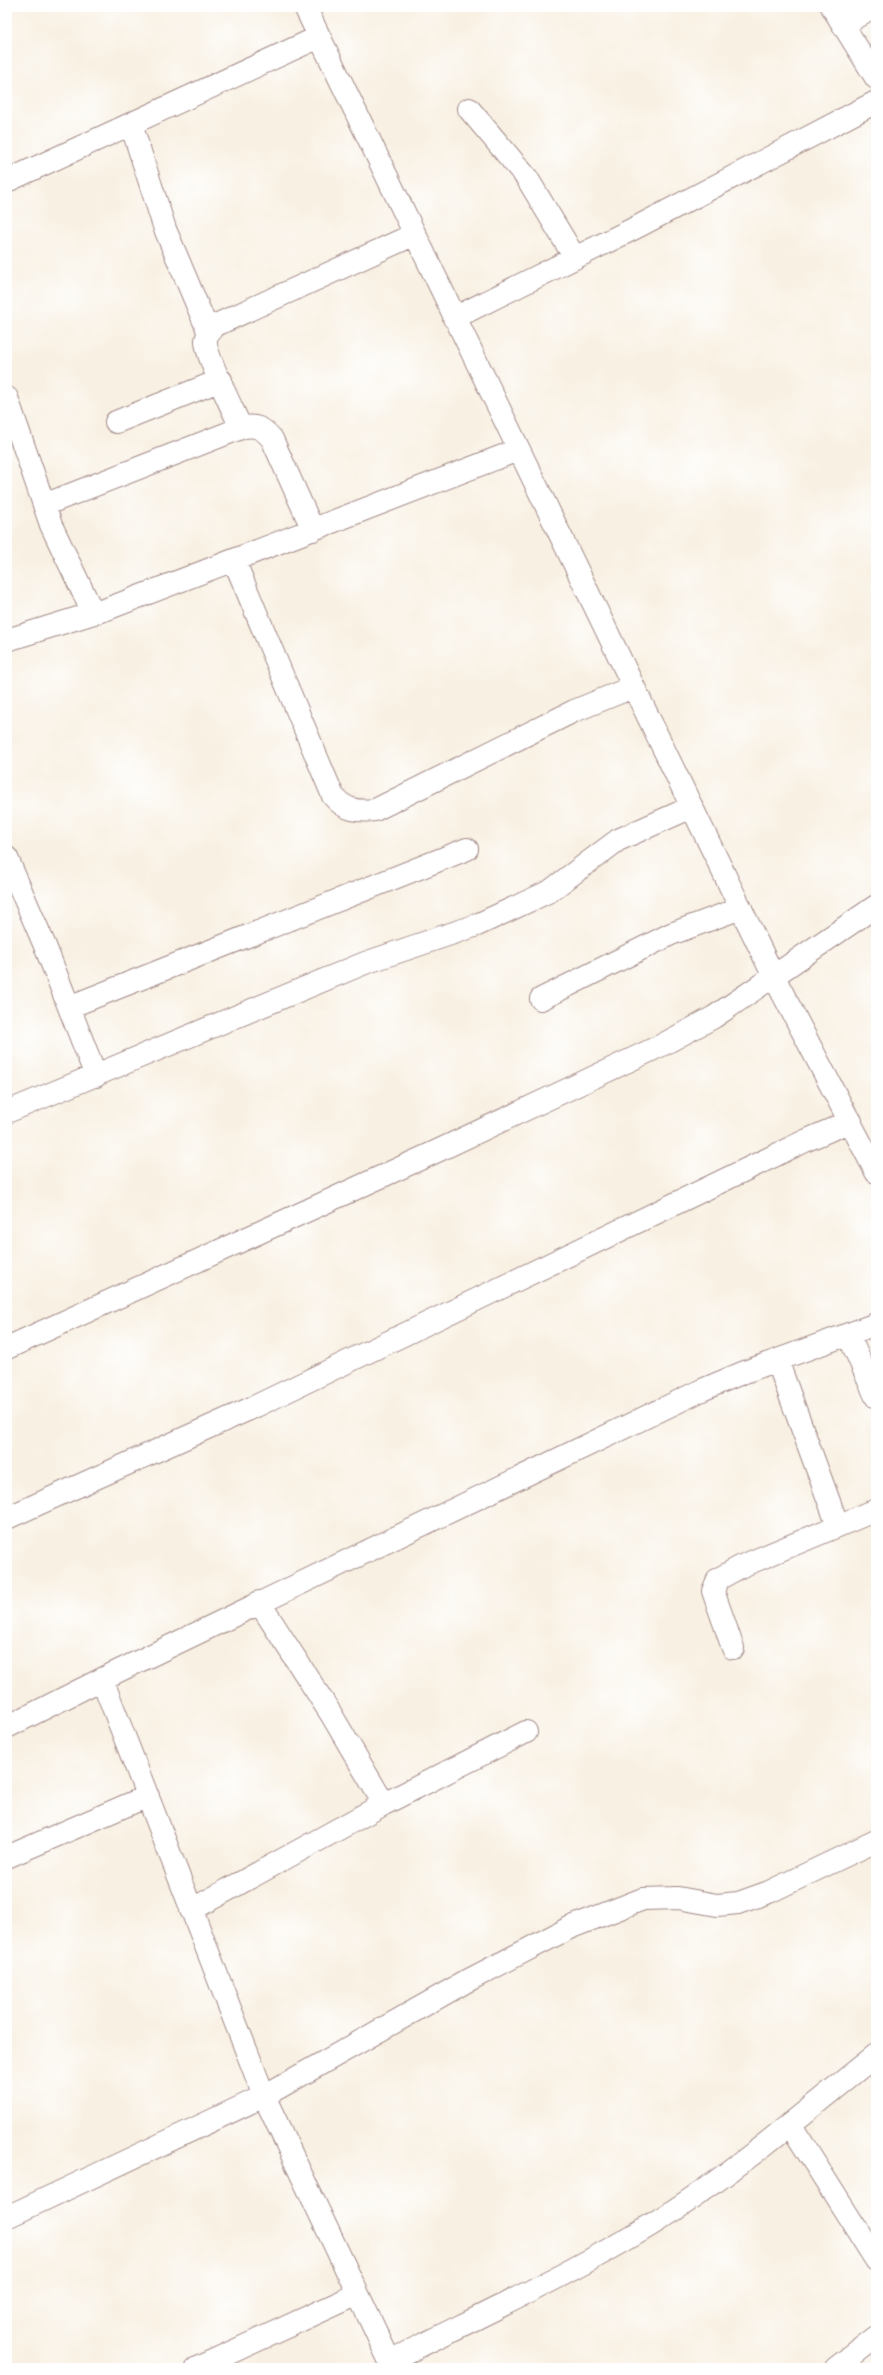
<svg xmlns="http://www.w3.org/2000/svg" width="883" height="2375" font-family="'Balsamiq Sans',sans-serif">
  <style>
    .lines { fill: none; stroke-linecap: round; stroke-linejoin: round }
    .minor-casing { stroke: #a18886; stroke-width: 24 }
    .minor { stroke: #fff; stroke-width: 22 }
  </style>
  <rect width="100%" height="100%" fill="#fff"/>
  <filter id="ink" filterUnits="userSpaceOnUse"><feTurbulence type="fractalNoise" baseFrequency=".025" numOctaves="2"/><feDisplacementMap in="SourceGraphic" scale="8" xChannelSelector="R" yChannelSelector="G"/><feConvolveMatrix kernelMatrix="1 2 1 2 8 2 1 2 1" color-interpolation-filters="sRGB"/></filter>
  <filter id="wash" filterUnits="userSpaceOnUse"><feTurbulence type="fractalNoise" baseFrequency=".012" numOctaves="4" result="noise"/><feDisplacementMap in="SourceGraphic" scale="16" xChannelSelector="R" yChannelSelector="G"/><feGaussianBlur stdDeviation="0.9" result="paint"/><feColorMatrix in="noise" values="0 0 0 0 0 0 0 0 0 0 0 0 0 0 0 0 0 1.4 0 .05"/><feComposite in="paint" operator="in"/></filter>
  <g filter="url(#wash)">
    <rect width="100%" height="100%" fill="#f8f0e2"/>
  </g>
  <g filter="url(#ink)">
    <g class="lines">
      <defs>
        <path id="minor" d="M305,7L773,975L876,1172
          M832,7L876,78
          M844,25L872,7
          M469,109L527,178L575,258
          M131,124L165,229L209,333
          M7,181L319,37
          M454,318L637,227L876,102
          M7,398L51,525L93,613
          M116,422L221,380
          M241,428C235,414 204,352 206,340C207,334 212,330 216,325L413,235
          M44,505L241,428C255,424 263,428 272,439L313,530
          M234,560L333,796C345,810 357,812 375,810L574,711L633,687
          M7,640L107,609L518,450
          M7,858L45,946L96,1076
          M541,999L671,934L741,908
          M69,1007L467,849
          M7,1112L365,963L477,925L505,912L550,891L618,840L692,807
          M848,1334L876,1397
          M7,1348L433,1153L662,1045L714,1017L876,906
          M777,1360L838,1526
          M7,1518L256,1406L807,1140L851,1121
          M259,1602L331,1714L384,1804
          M733,1648L713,1591L718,1579L742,1566L876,1510
          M102,1679L264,2096L393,2368
          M7,1727L102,1679L702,1390L742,1373L876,1324
          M7,1857L148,1796
          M191,1910L384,1804L526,1732
          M790,2124L876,2260
          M7,2217L264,2096L467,1981L569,1928L643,1899L678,1898L717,1905L738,1903L769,1892L876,1841
          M390,2361C485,2313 583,2269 673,2211C744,2165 809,2108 876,2055
          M197,2368L358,2294
          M836,2368L876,2337"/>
      </defs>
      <use href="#minor" class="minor-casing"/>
      <use href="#minor" class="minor"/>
    </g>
  </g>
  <rect width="883" height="2375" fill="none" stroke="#fff" stroke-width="24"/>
</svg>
